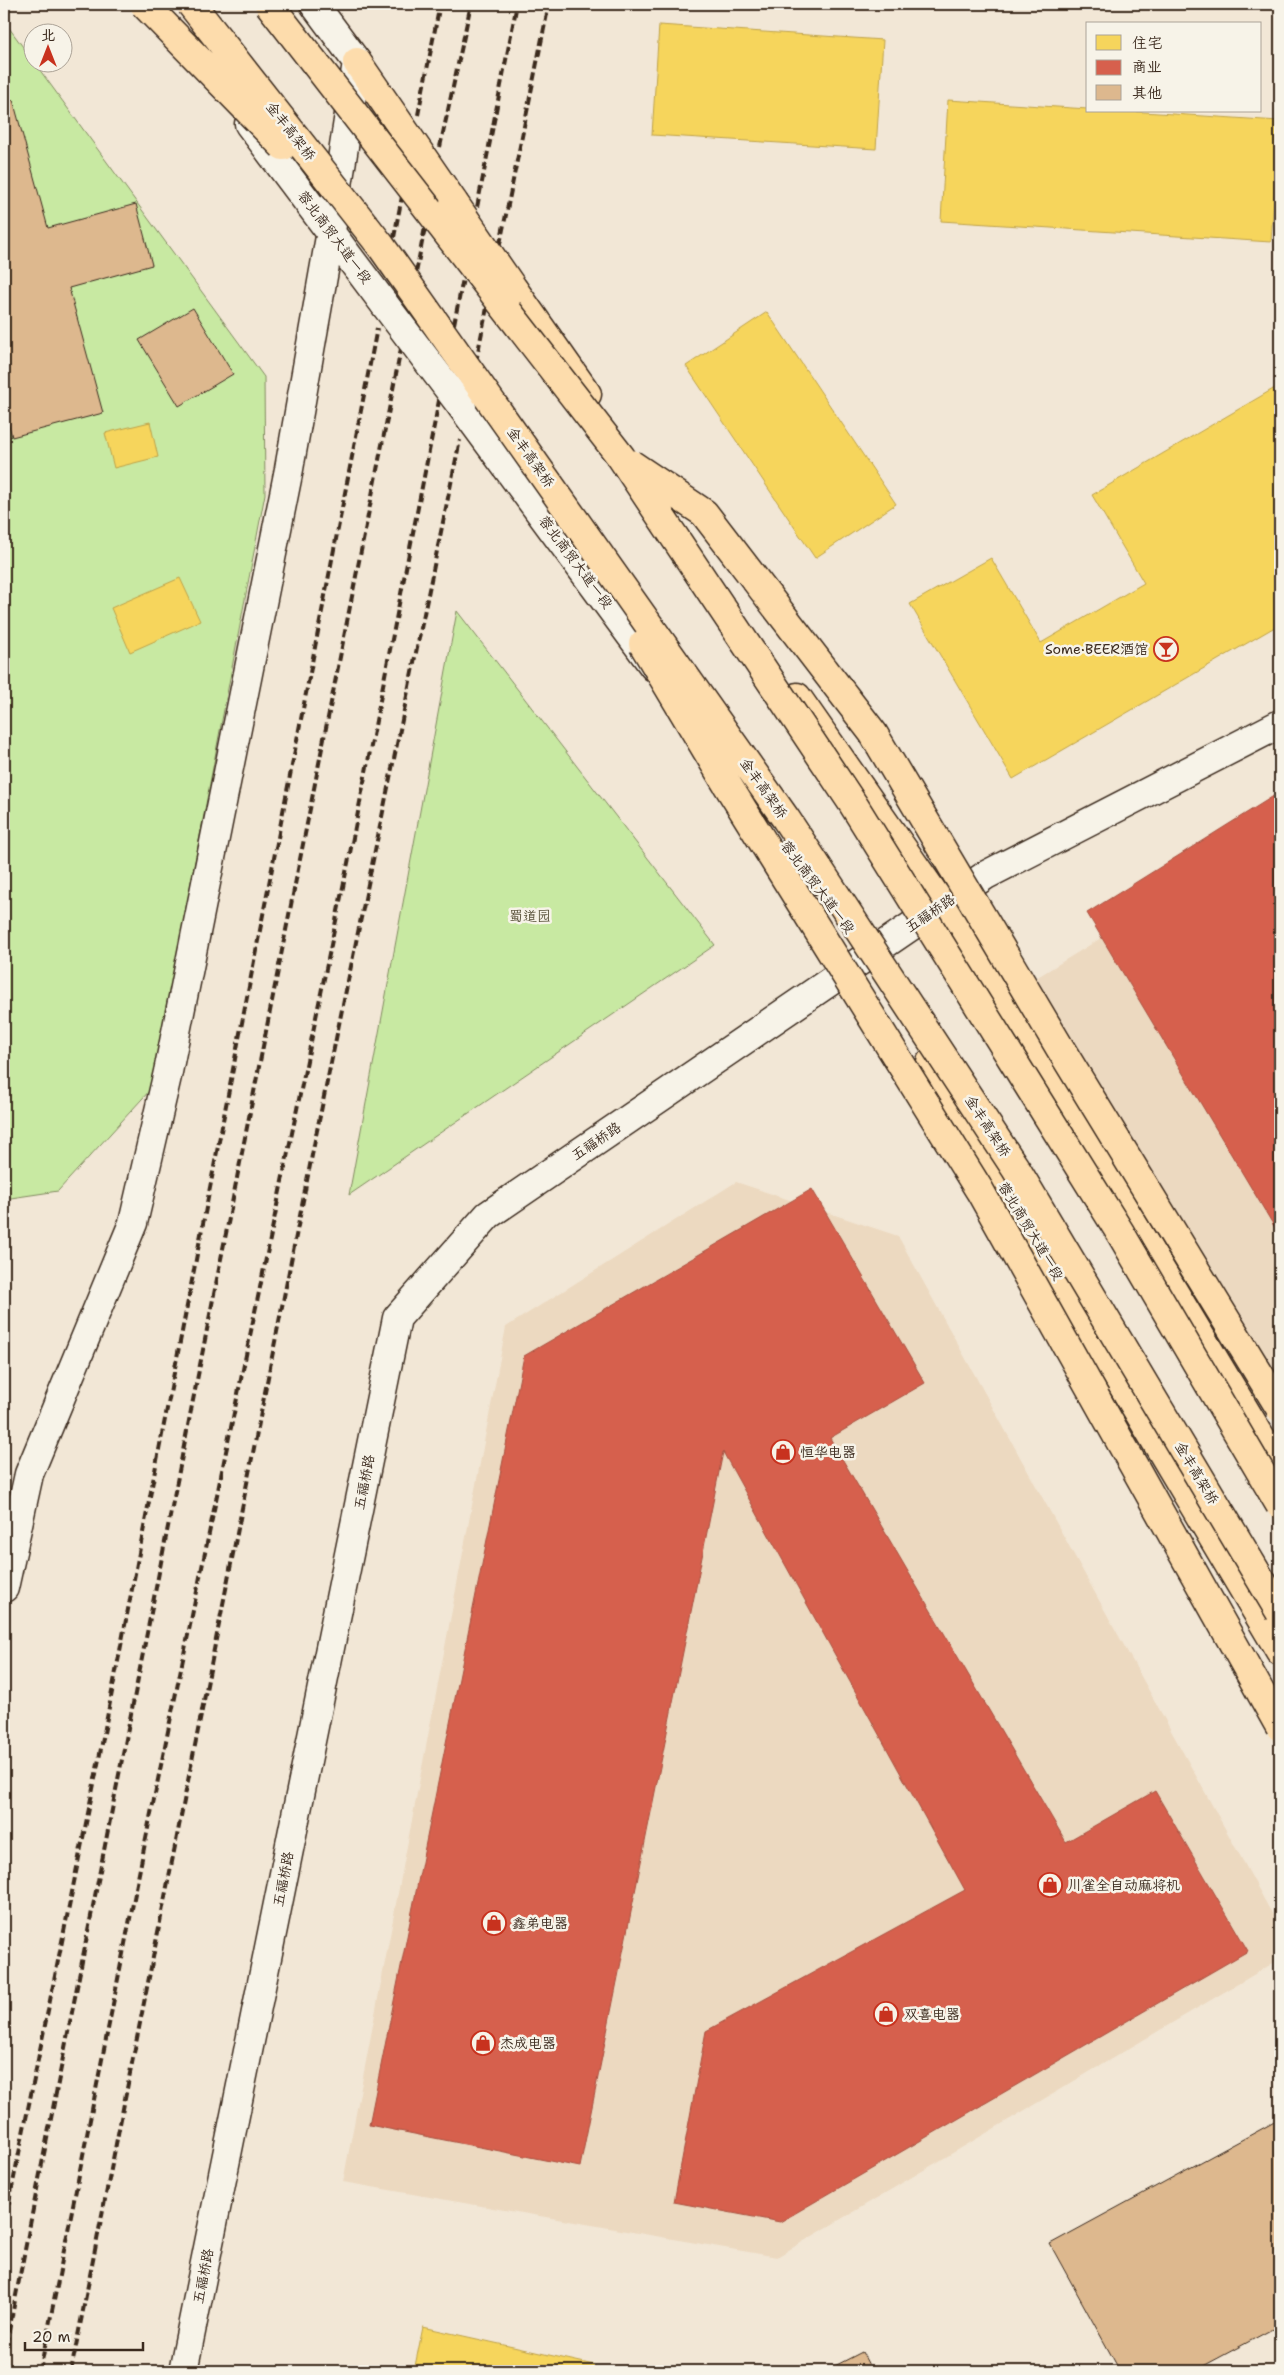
<svg xmlns="http://www.w3.org/2000/svg" width="1284" height="2375" font-family="'Shantell Sans','LXGW WenKai TC',sans-serif">
  <style>
    .built { fill: #ecd9c0 }
    .green { fill: #c8e9a2; stroke: #828a60 }
    .homes { fill: #f6d55c; stroke: #bea249 }
    .shops { fill: #d6604d; stroke: #a8503f }
    .building { fill: #ddb88e; stroke: #3b2a1e }
    .lines { fill: none; stroke-linecap: round; stroke-linejoin: round }
    .minor-casing { stroke: #3b2a1e; stroke-width: 31 }
    .major-casing { stroke: #3b2a1e; stroke-width: 31 }
    .minor { stroke: #f7f3e8; stroke-width: 28 }
    .major { stroke: #fddcac; stroke-width: 28 }
    .rail { stroke: #3b2a1e; stroke-width: 4; stroke-dasharray: 8 4; stroke-linecap: butt }
    .minor-bridge-casing { stroke: #3b2a1e; stroke-width: 31; stroke-linecap: butt }
    .major-bridge-casing { stroke: #3b2a1e; stroke-width: 31; stroke-linecap: butt }
    .highway-bridge-casing { stroke: #3b2a1e; stroke-width: 31; stroke-linecap: butt }
    .minor-bridge { stroke: #f7f3e8; stroke-width: 28 }
    .major-bridge { stroke: #fddcac; stroke-width: 28 }
    .highway-bridge { stroke: #fddcac; stroke-width: 28 }
    .labels { text-anchor: middle; dominant-baseline: central; stroke-width: 5; stroke-linejoin: round; paint-order: stroke }
    .street-label { font-size: 14px; fill: #3b2a1e; stroke: #f7f3e8 }
    .poi-label { font-size: 14px; fill: #3b2a1e; stroke: #f7f3e8; text-anchor: start }
    .park-label { font-size: 14px; fill: #575038; stroke: #f7f3e8 }
  </style>
  <rect width="100%" height="100%" fill="#f2e7d6"/>
  <filter id="ink" filterUnits="userSpaceOnUse"><feTurbulence type="fractalNoise" baseFrequency=".02" numOctaves="2"/><feDisplacementMap in="SourceGraphic" scale="10" xChannelSelector="R" yChannelSelector="G"/><feConvolveMatrix kernelMatrix="1 2 1 2 8 2 1 2 1" color-interpolation-filters="sRGB"/></filter>
  <g filter="url(#ink)">
    <path class="built" d="M1280,828V1412L1036,978Z
      M736,1182L898,1236L1280,1928V1959L777,2257L343,2182L506,1327Z"/>
    <path class="green" d="M4,21L264,377L265,494L152,1088L58,1191L4,1199Z
      M457,611L715,945L349,1195Z"/>
    <path class="homes" d="M659,25L883,40L876,149L652,135Z
      M948,100L1088,109V111H1128L1279,121L1271,242L941,221Z
      M767,312L896,504L815,558L686,366Z
      M1280,385V624L1013,779L910,604L991,558L1041,643L1144,583L1092,495Z
      M150,422L158,457L114,468L105,433Z
      M180,578L200,621L130,652L111,608Z
      M423,2327L594,2365L593,2371H414Z"/>
    <path class="shops" d="M1280,792V1236L1087,913Z
      M812,1189L925,1383L830,1438L1066,1842L1155,1791L1248,1951L780,2222L674,2202L706,2031L965,1890L723,1452L580,2167L369,2125L524,1356Z"/>
    <path class="building" d="M13,100L48,228L136,204L152,265L69,288L103,413L12,437L4,406V102Z
      M193,308L233,374L179,406L139,340Z
      M1280,2119V2325L1194,2371H1120L1050,2244Z
      M862,2352L872,2371H825Z"/>
    <g class="lines">
      <defs>
        <path id="minor" d="M249,124L385,305
          M462,407L654,667
          M732,772L812,880
          M4,1588L29,1474L133,1223L168,1072L289,469L331,231L357,62L314,4
          M183,2371L397,1318L488,1215L986,875L1280,724"/>
        <path id="major" d="M357,62L454,203
          M514,290L587,394
          M797,697L942,905L1280,1469
          M931,1062L1280,1651"/>
      </defs>
      <use href="#minor" class="minor-casing"/>
      <use href="#major" class="major-casing"/>
      <use href="#minor" class="minor"/>
      <use href="#major" class="major"/>
      <path class="rail" d="M418,115L440,4
        M440,147L471,4
        M387,273L407,171
        M471,386L549,4
        M4,2227L98,1764L377,328
        M4,2356L430,202
        M40,2371L149,1823L349,858L517,4
        M71,2371L315,1140L460,440"/>
      <defs>
        <path id="minor-bridge" d="M385,305L462,407"/>
        <path id="major-bridge" d="M454,203L514,290"/>
        <path id="highway-bridge" d="M144,4L283,146
          M191,4L381,246L786,819L1016,1169L1280,1612
          M269,4L621,457L853,804L1121,1234L1280,1505
          M631,464L704,513L873,733L1060,1048L1280,1408
          M643,644L725,781L980,1191L1280,1727"/>
      </defs>
      <use href="#minor-bridge" class="minor-bridge-casing"/>
      <use href="#major-bridge" class="major-bridge-casing"/>
      <use href="#highway-bridge" class="highway-bridge-casing"/>
      <use href="#minor-bridge" class="minor-bridge"/>
      <use href="#major-bridge" class="major-bridge"/>
      <use href="#highway-bridge" class="highway-bridge"/>
    </g>
  </g>
  <defs>
    <symbol id="bar-ring" viewBox="-11 -11 22 22"><circle r="9.5" fill="#f7f3e8" stroke="#c8321e" stroke-width="1.5"/><path d="M-6-5H6L.8 .8V4.5H3.5V6h-7V4.5H-.8V.8Z" fill="#c8321e"/></symbol>
    <symbol id="shop-ring" viewBox="-11 -11 22 22"><circle r="9.5" fill="#f7f3e8" stroke="#c8321e" stroke-width="1.5"/><path d="M-5-2.5h2.3a2.7 3.5 0 0 1 5.4 0H5L5.5 6h-11ZM-1.5-2.5h3a1.5 2.3 0 0 0-3 0Z" fill="#c8321e"/></symbol>
  </defs>
  <g fill-rule="evenodd">
    <use href="#bar-ring" x="1152" y="635" width="28" height="28"/>
    <use href="#shop-ring" x="769" y="1438" width="28" height="28"/>
    <use href="#shop-ring" x="1036" y="1871" width="28" height="28"/>
    <use href="#shop-ring" x="480" y="1909" width="28" height="28"/>
    <use href="#shop-ring" x="872" y="2000" width="28" height="28"/>
    <use href="#shop-ring" x="469" y="2029" width="28" height="28"/>
  </g>
  <g class="labels">
    <g class="street-label">
      <text transform="translate(291 131) rotate(52)">金丰高架桥</text>
      <text transform="translate(335 237) rotate(53)">蓉北商贸大道一段</text>
      <text transform="translate(531 457) rotate(55)">金丰高架桥</text>
      <text transform="translate(576 562) rotate(53)">蓉北商贸大道一段</text>
      <text transform="translate(764 788) rotate(55)">金丰高架桥</text>
      <text transform="translate(818 887) rotate(53)">蓉北商贸大道一段</text>
      <text transform="translate(930 913) rotate(-34)">五福桥路</text>
      <text transform="translate(988 1126) rotate(57)">金丰高架桥</text>
      <text transform="translate(596 1141) rotate(-34)">五福桥路</text>
      <text transform="translate(1031 1231) rotate(59)">蓉北商贸大道一段</text>
      <text transform="translate(1197 1473) rotate(59)">金丰高架桥</text>
      <text transform="translate(364 1482) rotate(-79)">五福桥路</text>
      <text transform="translate(283 1879) rotate(-79)">五福桥路</text>
      <text transform="translate(203 2276) rotate(-79)">五福桥路</text>
    </g>
    <g class="poi-label">
      <text x="1148" y="649" text-anchor="end">Some·BEER酒馆</text>
      <text x="800" y="1452">恒华电器</text>
      <text x="1068" y="1885">川雀全自动麻将机</text>
      <text x="512" y="1923">鑫弟电器</text>
      <text x="904" y="2014">双喜电器</text>
      <text x="500" y="2043">杰成电器</text>
    </g>
    <g class="park-label">
      <text x="530" y="916">蜀道园</text>
    </g>
  </g>
  <rect width="1284" height="2375" fill="none" stroke="#f7f3e8" stroke-width="20"/>
  <rect x="10" y="10" width="1264" height="2355" fill="none" stroke="#3b2a1e" stroke-width="2" filter="url(#ink)"/>
  <rect x="1086" y="22" width="175" height="90" fill="#f7f3e8" stroke="#aca397"/>
  <rect x="1096" y="35" width="25" height="15" fill="#f6d55c" stroke="#aca397"/>
  <text x="1132" y="48" font-size="15" fill="#3b2a1e">住宅</text>
  <rect x="1096" y="60" width="25" height="15" fill="#d6604d" stroke="#aca397"/>
  <text x="1132" y="72" font-size="15" fill="#3b2a1e">商业</text>
  <rect x="1096" y="85" width="25" height="15" fill="#ddb88e" stroke="#aca397"/>
  <text x="1132" y="98" font-size="15" fill="#3b2a1e">其他</text>
  <g transform="translate(48 48)"><circle r="24" fill="#f7f3e8" stroke="#aca397"/>
  <path d="M0-4L9 19L0 12L-9 19Z" fill="#c8321e"/>
  <text y="-8" font-size="14" font-weight="bold" text-anchor="middle" fill="#3b2a1e">北</text>
  </g>
  <path d="M25 2342v8h118v-8" fill="none" stroke="#3b2a1e" stroke-width="2.5"/>
  <text x="32" y="2342" font-size="15" fill="#3b2a1e" stroke="#f7f3e8" stroke-width="4" paint-order="stroke">20 m</text>
</svg>
